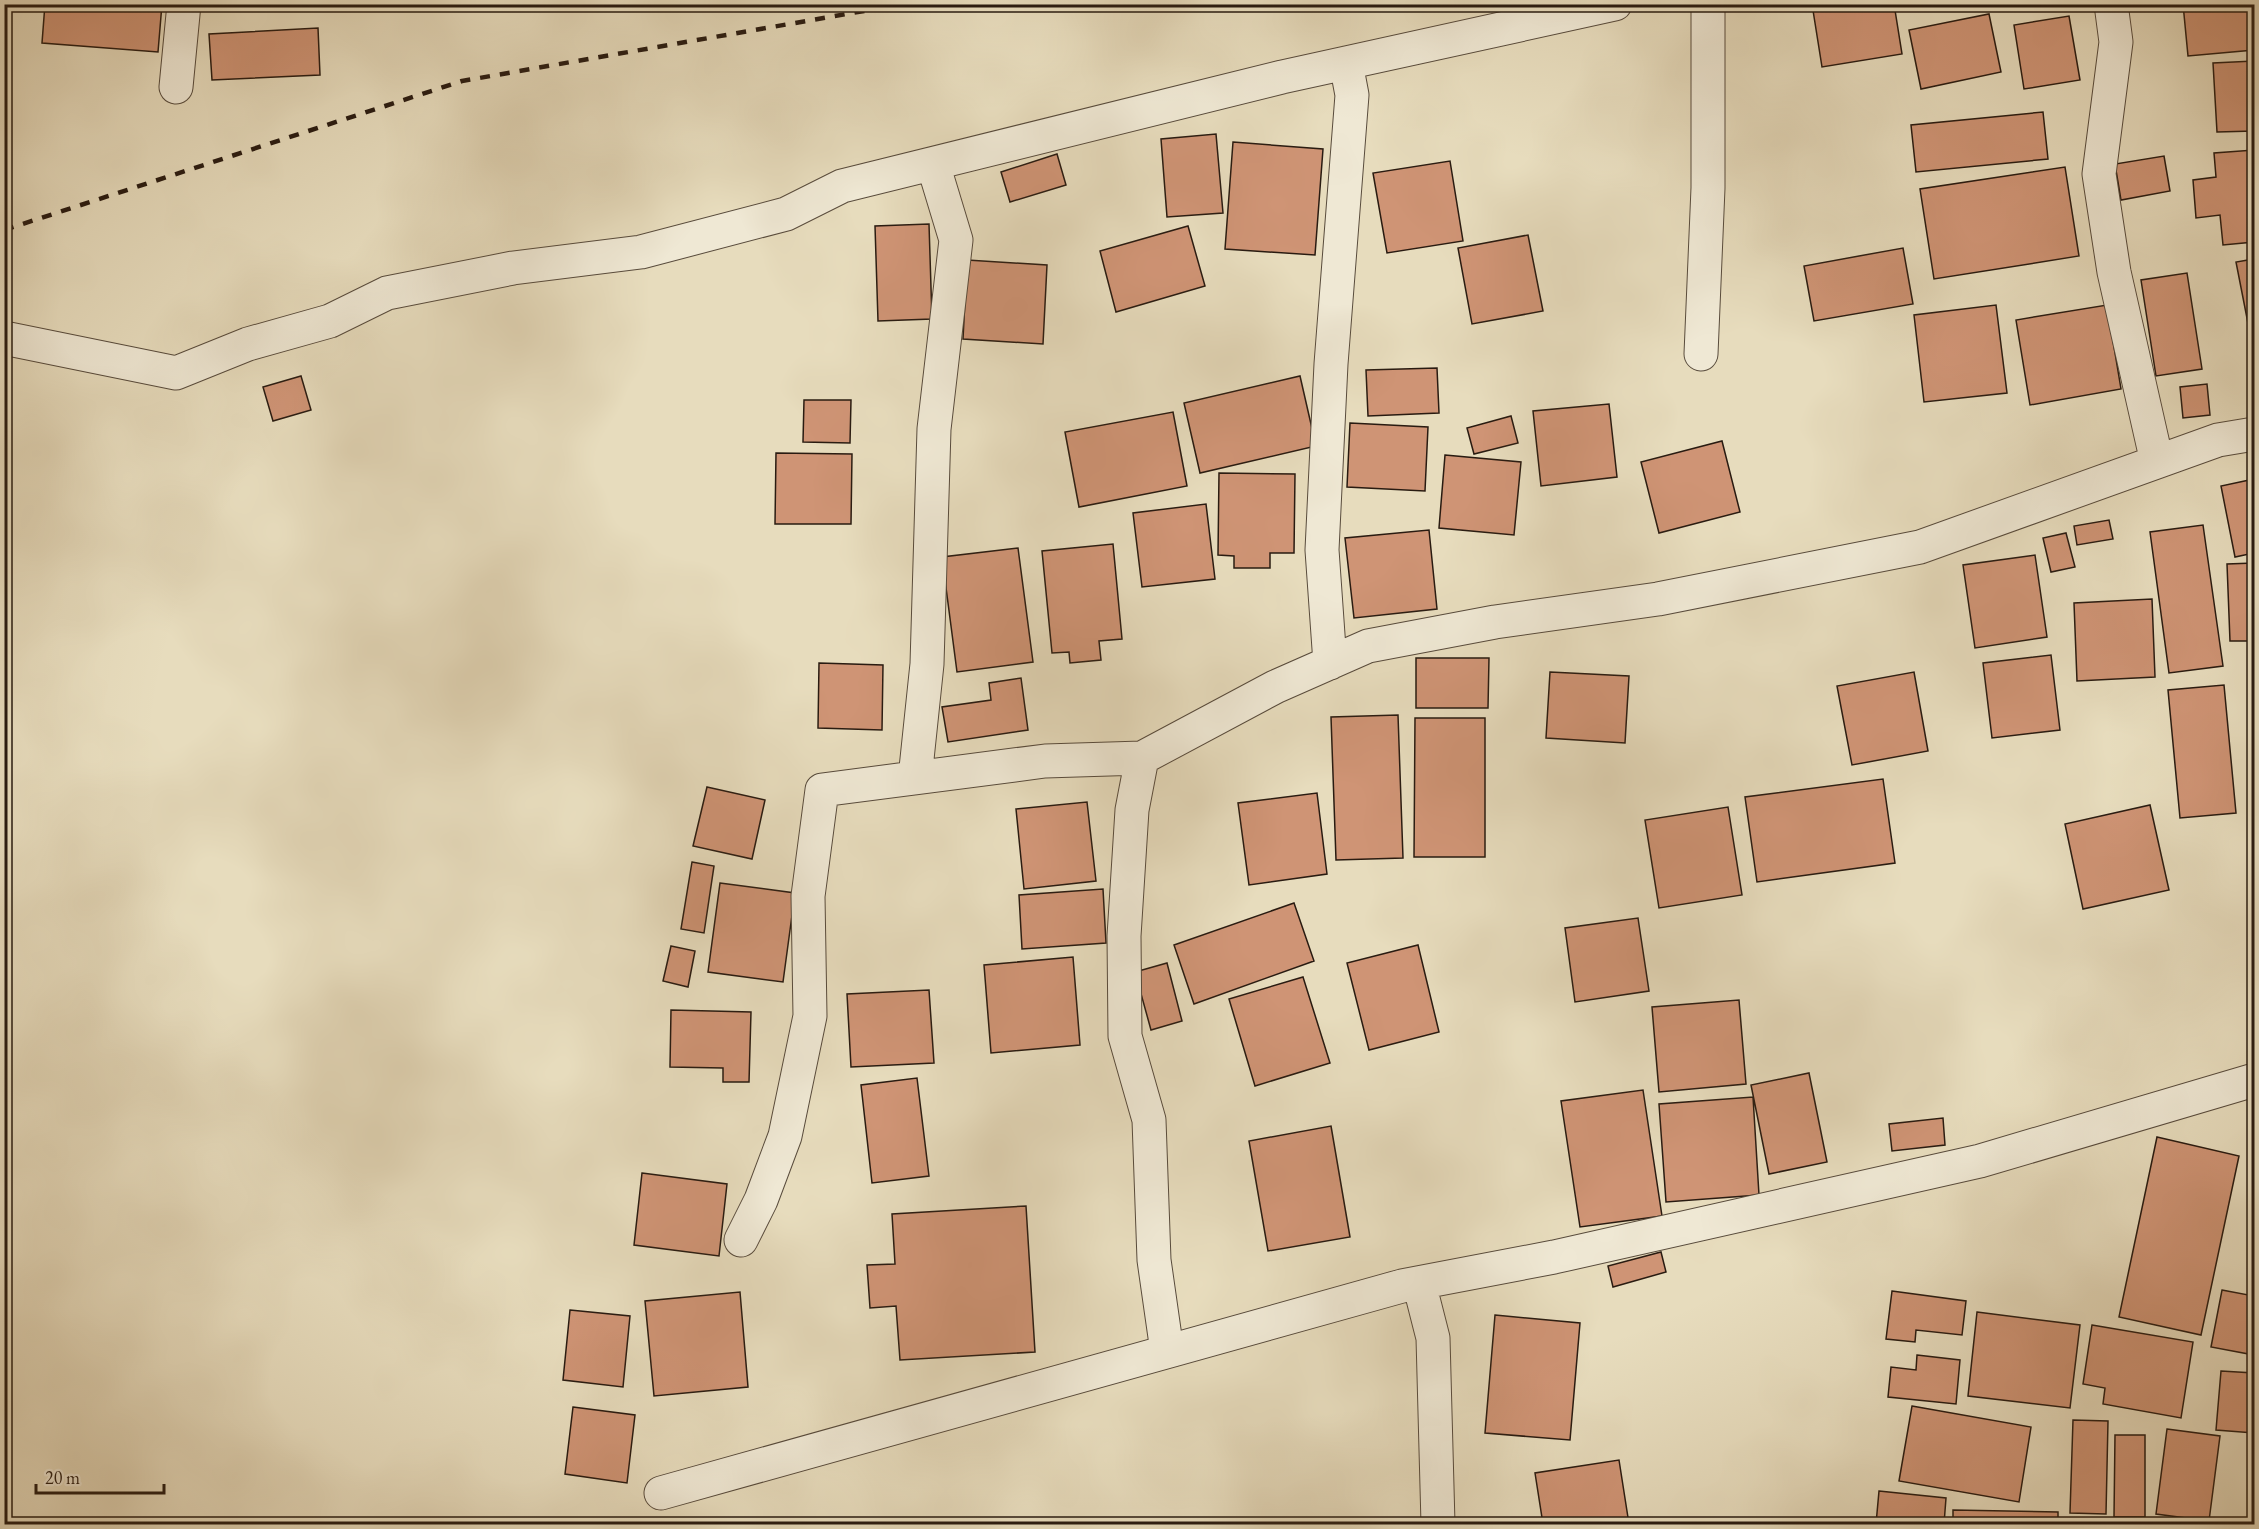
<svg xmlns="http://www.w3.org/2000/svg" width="2259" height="1529" font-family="'EB Garamond',serif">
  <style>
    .building { fill: #cf9475; stroke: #291b11; stroke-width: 1.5 }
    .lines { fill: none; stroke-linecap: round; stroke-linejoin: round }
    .minor-casing { stroke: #584b3c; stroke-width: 35 }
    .minor { stroke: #efe8d4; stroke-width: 33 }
    .rail { stroke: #291b11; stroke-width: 4.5; stroke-dasharray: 10 10; stroke-linecap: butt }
  </style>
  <rect width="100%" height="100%" fill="#e7dcbd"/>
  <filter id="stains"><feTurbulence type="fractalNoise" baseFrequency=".00333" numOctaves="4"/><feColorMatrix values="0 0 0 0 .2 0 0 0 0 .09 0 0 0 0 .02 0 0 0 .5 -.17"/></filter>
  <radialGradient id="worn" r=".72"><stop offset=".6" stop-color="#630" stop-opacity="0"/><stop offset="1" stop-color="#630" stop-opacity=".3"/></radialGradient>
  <path class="building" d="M45,4H162L158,52L42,43Z
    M1812,4H1894L1902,54L1822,67Z
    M2183,4H2254V50L2188,56Z
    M1989,14L2001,72L1921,89L1909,30Z
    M2069,16L2080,80L2024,89L2014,25Z
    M318,28L320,75L212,80L209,34Z
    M2254,61V131L2217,132L2213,63Z
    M2043,112L2048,159L1916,172L1911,125Z
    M1216,134L1223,213L1167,217L1161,139Z
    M1233,142L1323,149L1315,255L1225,249Z
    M2254,150V242L2223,245L2220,215L2196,218L2193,180L2216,177L2214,153Z
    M1057,154L1066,185L1010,202L1001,172Z
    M2164,156L2170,191L2121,200L2115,164Z
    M1450,161L1463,241L1387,253L1373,173Z
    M2065,167L2079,256L1934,279L1920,189Z
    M929,224L932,319L878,321L875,226Z
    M1188,226L1205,286L1116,312L1100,251Z
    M1528,235L1543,311L1472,324L1458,248Z
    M1903,248L1913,304L1814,321L1804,266Z
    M2254,259V349H2253L2236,262Z
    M967,260L1047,265L1043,344L963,339Z
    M2187,273L2202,369L2156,376L2141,280Z
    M1996,305L2007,393L1924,402L1914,315Z
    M2107,305L2121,389L2030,405L2016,320Z
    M1437,368L1439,413L1368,416L1366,370Z
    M301,376L311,410L273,421L263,387Z
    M1300,376L1316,446L1200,473L1184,403Z
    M2207,384L2210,415L2183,418L2180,387Z
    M804,400H851L850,443L803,442Z
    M1609,404L1617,477L1541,486L1533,411Z
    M1173,412L1187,486L1079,507L1065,432Z
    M1511,416L1518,443L1474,454L1467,428Z
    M1350,423L1428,427L1425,491L1347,487Z
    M1722,441L1740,512L1659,533L1641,462Z
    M776,453L852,454L851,524H775Z
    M1445,455L1521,462L1514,535L1439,528Z
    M1219,473L1295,474L1294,553H1270V568H1234V556L1218,555Z
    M2254,479V553L2235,557L2221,486Z
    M1206,504L1215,579L1142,587L1133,513Z
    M2109,520L2113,539L2077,545L2074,526Z
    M2203,525L2223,666L2169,673L2150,532Z
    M1429,530L1437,609L1354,618L1345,538Z
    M2066,533L2075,567L2051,572L2043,538Z
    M1113,544L1122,639L1099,641L1101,660L1070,663L1069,652L1052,653L1042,551Z
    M1018,548L1033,662L957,672L942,557Z
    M2035,555L2047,637L1975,648L1963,565Z
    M2254,563V641H2230L2227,564Z
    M2152,599L2155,677L2077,681L2074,603Z
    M2051,655L2060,730L1992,738L1983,663Z
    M1416,658H1489L1488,708H1416Z
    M819,663L883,665L882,730L818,728Z
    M1550,672L1629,676L1625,743L1546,738Z
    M1914,672L1928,751L1852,765L1837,686Z
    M1021,678L1028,730L948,742L942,707L991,700L989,683Z
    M2224,685L2236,813L2180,818L2168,690Z
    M1398,715L1403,858L1336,860L1331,717Z
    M1415,718H1485V857H1414Z
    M1883,779L1895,863L1757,882L1745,797Z
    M707,787L765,800L752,859L693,846Z
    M1317,793L1327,874L1249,885L1238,803Z
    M1087,802L1096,881L1024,889L1016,809Z
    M2150,805L2169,890L2083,909L2065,824Z
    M1728,807L1742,895L1659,908L1645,820Z
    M692,862L714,866L704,933L681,929Z
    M720,883L795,893L783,982L708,972Z
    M1103,889L1106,943L1022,949L1019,895Z
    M1294,903L1314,961L1194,1004L1174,945Z
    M1638,918L1649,991L1575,1002L1565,928Z
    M1418,945L1439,1032L1369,1050L1347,963Z
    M671,946L695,951L688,987L663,981Z
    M1073,957L1080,1045L991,1053L984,965Z
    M1167,963L1182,1021L1151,1030L1135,972Z
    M1303,977L1330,1063L1255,1086L1229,999Z
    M929,990L934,1063L851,1067L847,994Z
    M1739,1000L1746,1084L1659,1092L1652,1007Z
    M671,1010L751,1012L749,1082H723V1068L670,1067Z
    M1809,1073L1827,1162L1769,1174L1751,1085Z
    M917,1078L929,1176L872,1183L861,1085Z
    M1643,1090L1662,1216L1580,1227L1561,1101Z
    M1753,1097L1759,1195L1666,1202L1659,1104Z
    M1943,1118L1945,1145L1892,1151L1889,1124Z
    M1331,1126L1350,1237L1268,1251L1249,1141Z
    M2157,1137L2239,1156L2201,1335L2119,1317Z
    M642,1173L727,1184L719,1256L634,1245Z
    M1026,1206L1035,1352L900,1360L896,1306L870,1308L867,1265L895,1264L892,1214Z
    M1661,1252L1666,1272L1613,1287L1608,1266Z
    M2222,1290L2254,1296V1355L2211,1347Z
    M1892,1291L1966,1301L1962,1335L1916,1330L1915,1342L1886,1339Z
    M740,1292L748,1387L654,1396L645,1301Z
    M570,1310L630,1316L623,1387L563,1380Z
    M1977,1312L2080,1325L2070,1408L1968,1396Z
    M1495,1315L1580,1323L1570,1440L1485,1433Z
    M2092,1325L2193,1342L2181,1418L2103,1404L2105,1388L2083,1384Z
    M1917,1355L1960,1360L1956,1404L1888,1397L1891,1367L1916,1370Z
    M2221,1371L2254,1373V1433L2216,1430Z
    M1912,1406L2031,1427L2019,1502L1899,1481Z
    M573,1407L635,1415L627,1483L565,1474Z
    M2073,1420L2108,1421L2106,1514L2070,1513Z
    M2167,1429L2220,1436L2209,1521L2156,1514Z
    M2115,1435H2145V1517H2114Z
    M1619,1460L1629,1524H1543L1535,1473Z
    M1879,1491L1946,1498L1944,1524H1876Z
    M1953,1510L2058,1512V1524H1953Z"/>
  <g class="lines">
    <defs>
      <path id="minor" d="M2111,4L2116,42L2099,174L2114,272L2157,462
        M176,87L184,4
        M4,338L176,373L248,344L330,321L387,293L513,268L641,252L786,214L842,186L1282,77L1615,4
        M1701,354L1708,188V4
        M1330,663L1322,550L1331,364L1352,95L1346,63
        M1142,758L1132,810L1124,936L1125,1036L1149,1120L1154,1260L1167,1351
        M915,778L927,664L934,429L956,240L933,164
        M741,1240L761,1200L785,1136L810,1016L808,896L822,790L1045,761L1142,758L1275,687L1368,646L1495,622L1658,599L1920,547L2218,440L2254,434
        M1419,1283L1433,1338L1438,1524
        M661,1493L1402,1286L1554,1257L1980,1161L2254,1080"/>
    </defs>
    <use href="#minor" class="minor-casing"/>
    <use href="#minor" class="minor"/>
    <path class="rail" d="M4,230L462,81L904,4"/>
  </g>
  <rect width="2259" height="1529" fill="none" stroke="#e7dcbd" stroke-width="24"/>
  <rect x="6" y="6" width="2247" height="1517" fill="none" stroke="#291b11" stroke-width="3"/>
  <rect x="12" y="12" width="2235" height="1505" fill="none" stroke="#291b11" stroke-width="1.5"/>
  <path d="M36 1484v9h128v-9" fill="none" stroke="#291b11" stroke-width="3"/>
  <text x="45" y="1484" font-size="18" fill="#291b11" stroke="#efe8d4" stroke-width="4.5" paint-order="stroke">20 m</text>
  <rect width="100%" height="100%" filter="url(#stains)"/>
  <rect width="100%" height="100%" fill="url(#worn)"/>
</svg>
